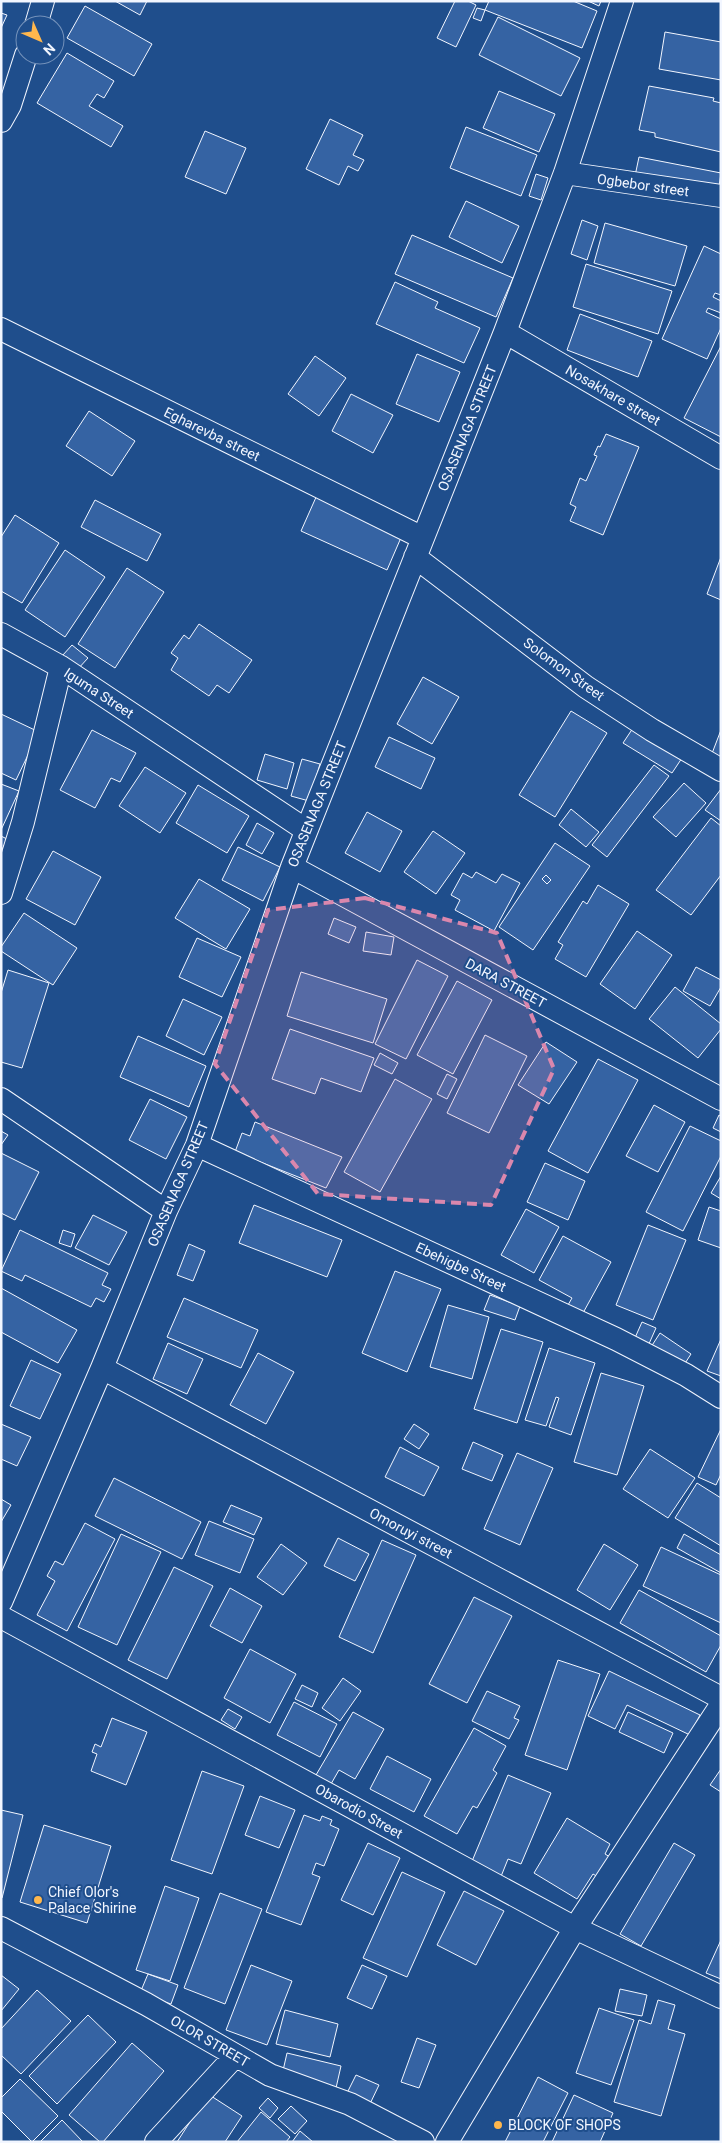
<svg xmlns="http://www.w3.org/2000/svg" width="722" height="2143" font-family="Roboto,sans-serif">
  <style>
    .building { fill: #3563a3; stroke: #f2f6ff; fill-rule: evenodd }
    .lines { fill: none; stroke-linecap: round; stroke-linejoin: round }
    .minor-casing { stroke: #f2f6ff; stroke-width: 24 }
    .minor { stroke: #1f4e8c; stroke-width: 22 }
    .marked { fill: #da87ad; fill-opacity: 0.2; stroke: #da87ad; stroke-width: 4; stroke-dasharray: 10 6; stroke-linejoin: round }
    .poi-dot { fill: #ffb74d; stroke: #1f4e8c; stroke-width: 2 }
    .labels { text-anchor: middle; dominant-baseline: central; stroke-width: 4; stroke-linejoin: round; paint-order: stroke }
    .street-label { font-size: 14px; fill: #f2f6ff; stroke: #1f4e8c }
    .poi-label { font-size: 14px; fill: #f2f6ff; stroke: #1f4e8c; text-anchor: start }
  </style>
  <rect width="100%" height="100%" fill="#1f4e8c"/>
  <path class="building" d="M115,1H147L140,15Z
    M455,1H468L476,5L456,47L437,38Z
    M489,1H573L597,11L582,48L485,10Z
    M588,1H601L599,6Z
    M85,6L152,44L134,76L67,38Z
    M477,8L485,10L481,21L473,18Z
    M1,13L7,15L1,28Z
    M498,17L580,58L561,96L479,55Z
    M665,32L721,42V80L659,69Z
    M67,53L114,81L104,98L97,94L89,106L123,126L111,147L37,103Z
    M649,86L714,98L713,101L721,103V152L655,137V133L639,130Z
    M499,91L555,114L539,152L483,128Z
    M330,119L363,135L353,155L364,160L358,171L348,166L339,185L306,169Z
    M466,127L537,155L521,196L450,168Z
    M205,131L246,148L226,194L185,177Z
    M639,157L721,173L718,193L635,176Z
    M536,174L548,178L541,200L529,196Z
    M466,201L519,226L502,263L449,237Z
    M582,220L598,226L587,260L571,254Z
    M605,223L687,246L675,286L594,263Z
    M412,235L513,278L496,317L395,274Z
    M704,246L721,254V295L715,293L713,297L721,301V313L708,308L706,312L721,319V328L707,359L662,339Z
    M586,264L672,291L658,334L573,307Z
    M395,282L438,302L435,308L480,328L464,363L376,324Z
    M580,314L652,341L638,377L567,350Z
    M721,346V437L684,418Z
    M417,354L460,372L439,422L396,404Z
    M315,356L346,378L319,416L288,394Z
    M351,394L393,415L373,453L332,431Z
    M89,411L135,441L112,476L66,446Z
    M606,434L639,447L603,535L570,521L576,507L570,504L580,478L586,481L597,456L594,455L598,446L600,447Z
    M317,495L403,533L387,570L301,531Z
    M95,500L161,534L147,561L81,527Z
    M15,515L59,543L22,603L1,591V537Z
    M65,550L105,577L65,637L25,610Z
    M721,557V600L707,594Z
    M127,568L164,592L115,668L78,644Z
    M199,624L252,660L229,693L217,685L209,696L171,670L178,658L171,653L184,635L189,639Z
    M72,645L88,658L77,670L62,656Z
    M423,677L459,697L432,744L397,724Z
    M571,711L607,733L555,817L519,795Z
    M1,714L39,732L16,780L1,773Z
    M633,728L682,758L672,773L623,743Z
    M92,730L136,753L120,782L111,778L95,808L60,790Z
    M721,730V759L711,756Z
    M389,737L435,758L421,789L375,767Z
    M265,754L294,763L287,789L257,780Z
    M302,759L320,764L309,801L291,796Z
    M654,765L669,776L607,857L592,845Z
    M145,767L186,793L160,833L119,806Z
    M684,783L706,803L676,837L653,817Z
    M1,784L19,791L1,830Z
    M198,785L249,816L227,853L176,823Z
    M721,789V821L705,810Z
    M571,809L599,832L586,847L559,825Z
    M367,812L402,831L380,872L345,853Z
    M711,818L721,826V875L691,915L656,890Z
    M257,823L274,833L262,854L246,845Z
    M433,831L465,853L436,894L404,872Z
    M1,836L7,839L1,852Z
    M555,843L590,866L533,950L499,927ZM546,875L551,880L547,884L542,879Z
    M238,847L280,867L263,901L222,880Z
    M53,851L101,877L75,925L26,899Z
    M476,872L496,883L502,874L520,883L494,931L455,910L460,900L451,895L463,873L472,878Z
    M546,875L551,880L547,884L542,879Z
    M199,879L250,909L226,949L175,918Z
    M598,885L629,904L586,977L555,959L563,945L558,942L583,901L587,904Z
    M24,913L77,948L53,985L1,951V947Z
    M334,918L356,927L349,943L328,934Z
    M637,931L672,955L635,1009L600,984Z
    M366,932L394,937L391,955L363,951Z
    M197,938L241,957L222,997L179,977Z
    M417,960L448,976L406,1059L375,1044Z
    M696,967L721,980V987L710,1006L683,991Z
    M8,970L49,983L22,1068L1,1062V993Z
    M301,972L387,999L373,1043L287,1016Z
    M457,981L492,1000L453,1074L417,1055Z
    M675,987L721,1024V1029L698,1058L649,1019Z
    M183,999L222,1017L204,1055L166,1036Z
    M290,1029L374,1058L361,1092L321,1078L315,1094L272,1079Z
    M485,1035L527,1056L489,1133L447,1113Z
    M138,1036L206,1066L189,1107L120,1077Z
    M546,1042L577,1062L549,1104L518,1085Z
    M380,1053L398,1063L392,1074L374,1065Z
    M598,1059L638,1080L588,1173L548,1151Z
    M447,1074L457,1079L447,1099L437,1094Z
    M395,1079L432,1099L380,1192L344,1172Z
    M150,1099L187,1117L166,1159L129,1140Z
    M654,1105L685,1122L658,1172L626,1156Z
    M719,1115L721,1116V1132L713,1128Z
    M255,1122L342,1157L326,1188L235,1152L242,1133L250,1136Z
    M690,1126L721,1141V1156L683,1231L646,1212Z
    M1,1131L8,1135L1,1145Z
    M1,1153L39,1172L15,1220L1,1213Z
    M545,1163L585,1181L568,1220L527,1202Z
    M721,1176V1199L711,1193Z
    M254,1205L342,1240L327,1277L239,1243Z
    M709,1207L721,1211V1248L698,1240Z
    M526,1209L559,1227L534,1273L501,1255Z
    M93,1215L127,1232L109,1265L75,1248Z
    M648,1225L686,1240L653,1320L616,1305Z
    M20,1230L108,1273L102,1285L111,1289L104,1302L96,1298L91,1307L25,1275L22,1281L1,1271Z
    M63,1230L75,1234L71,1247L59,1243Z
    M563,1236L611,1262L583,1313L568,1305L572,1298L539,1280Z
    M189,1244L205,1251L193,1281L177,1275Z
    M395,1271L441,1289L407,1372L362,1353Z
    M1,1288L77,1330L58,1363L1,1332Z
    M490,1295L520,1306L515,1320L484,1310Z
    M184,1298L258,1330L241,1368L167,1337Z
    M448,1305L489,1317L472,1379L430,1367Z
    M642,1322L656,1328L648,1346L634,1340Z
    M501,1329L543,1342L517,1423L474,1409Z
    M660,1333L691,1354L682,1368L651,1347Z
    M721,1339V1376L707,1371Z
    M168,1343L203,1359L187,1394L153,1379Z
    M549,1348L595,1363L571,1435L549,1427L559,1398L556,1397L546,1426L525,1420Z
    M258,1353L294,1372L266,1424L230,1405Z
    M31,1360L61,1374L40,1419L10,1406Z
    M601,1373L644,1386L617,1475L574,1462Z
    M1,1424L31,1437L17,1466L1,1459Z
    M414,1424L429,1434L419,1449L404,1439Z
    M721,1429V1474L716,1485L698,1477Z
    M473,1442L503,1455L492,1481L462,1469Z
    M400,1447L439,1467L424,1496L385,1477Z
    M650,1449L695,1478L668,1518L623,1489Z
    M517,1453L553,1468L520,1545L484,1529Z
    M114,1478L201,1522L182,1559L95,1516Z
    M697,1483L721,1498V1546L675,1518Z
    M1,1499L11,1505L1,1522Z
    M231,1505L262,1518L254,1535L223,1522Z
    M209,1521L254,1539L240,1573L195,1555Z
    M85,1523L115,1539L67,1631L37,1615L55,1581L47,1576L55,1561L63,1565Z
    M121,1534L161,1552L117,1645L78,1627Z
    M684,1534L721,1555V1573L677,1548Z
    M338,1538L369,1554L355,1581L324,1566Z
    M382,1540L416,1555L373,1653L339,1637Z
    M281,1544L307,1563L283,1595L257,1577Z
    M604,1544L638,1565L610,1610L577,1590Z
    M661,1547L721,1575V1623L643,1586Z
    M174,1567L213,1586L167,1679L128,1660Z
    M230,1588L262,1606L242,1643L210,1626Z
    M639,1590L721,1636V1645L706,1672L620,1623Z
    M474,1597L512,1616L467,1703L429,1684Z
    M250,1649L296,1674L270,1723L224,1698Z
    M558,1660L600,1674L567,1770L525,1755Z
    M609,1671L700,1715L690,1735L627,1705L615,1729L588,1716Z
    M343,1678L361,1691L340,1721L322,1708Z
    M302,1685L318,1693L312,1707L295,1699Z
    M487,1691L520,1706L514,1718L519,1720L509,1739L472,1721Z
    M294,1702L337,1724L320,1757L277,1735Z
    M228,1709L242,1717L235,1729L221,1720Z
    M353,1712L384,1729L355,1779L339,1770L331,1784L316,1775Z
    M628,1712L673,1733L664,1753L619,1732Z
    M112,1718L147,1732L126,1785L91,1771L97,1754L92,1752L95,1744L101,1747Z
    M474,1728L506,1746L493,1770L497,1773L477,1808L473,1806L457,1834L424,1816Z
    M387,1756L431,1779L414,1812L370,1789Z
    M721,1769V1792L710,1785Z
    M202,1771L244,1786L212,1874L171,1860Z
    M508,1775L551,1793L521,1864L508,1859L500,1879L470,1866Z
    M260,1796L295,1810L279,1848L245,1835Z
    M1,1810L23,1815L2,1898H1Z
    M304,1815L320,1821L322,1816L332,1820L330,1825L339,1829L324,1866L316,1863L312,1874L320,1877L301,1925L266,1912Z
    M567,1818L610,1844L605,1854L615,1860L603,1880L593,1874L577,1899L534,1873Z
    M44,1825L111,1846L87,1923L20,1902Z
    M368,1843L400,1858L373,1915L341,1900Z
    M674,1843L695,1855L641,1946L620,1934Z
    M402,1872L445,1892L407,1977L363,1958Z
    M165,1886L199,1898L170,1981L136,1970Z
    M464,1891L504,1911L476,1965L437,1945Z
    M220,1893L262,1909L225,2004L184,1988Z
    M721,1940V1979L706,1973Z
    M251,1965L292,1981L267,2045L226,2030Z
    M362,1965L387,1976L372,2009L347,1998Z
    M148,1974L178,1985L171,2004L140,1993Z
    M1,1975L19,1989L1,2011Z
    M620,1989L647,1995L642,2016L615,2011Z
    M37,1990L71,2021L21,2074L1,2055V2029Z
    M658,2000L675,2005L668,2029L685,2034L661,2116L614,2102L639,2020L651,2024Z
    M599,2008L634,2020L611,2085L576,2073Z
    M285,2010L338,2024L330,2057L276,2044Z
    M88,2015L116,2042L57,2104L29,2076Z
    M417,2038L436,2045L419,2088L401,2082Z
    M132,2043L164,2071L103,2142H100L69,2115Z
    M287,2053L341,2066L336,2088L282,2075Z
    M356,2075L379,2085L368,2108L345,2097Z
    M538,2077L568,2093L543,2142H505Z
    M20,2079L58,2116L32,2142L1,2111V2098Z
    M208,2094L242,2116L225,2142H177Z
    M574,2095L613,2113L600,2142H552Z
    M268,2098L278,2108L270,2118L259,2108Z
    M291,2106L307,2121L295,2134L278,2119Z
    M261,2112L290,2137L286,2142H237Z
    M62,2120L83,2142H40Z
    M300,2131L313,2142H292Z"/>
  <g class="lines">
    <defs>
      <path id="minor" d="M36,25L43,1
        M1,121L10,105L26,55
        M565,173L721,196
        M1,329L423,538
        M505,332L721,458
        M415,557L586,687L652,730L721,770
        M1,634L61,667L306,830
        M292,867L721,1099
        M1,893L23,822L61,667
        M1,1099L166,1211
        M197,1145L616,1339L686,1375L721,1397
        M102,1368L721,1698
        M1,1602L102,1368L166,1211L197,1145L292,867L505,332L565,173L622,1
        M1,1617L575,1928L721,1997
        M1,1928L146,2004L270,2075L350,2104L423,2142
        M156,2142L235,2056
        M447,2142L575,1928L721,1705"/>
    </defs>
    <use href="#minor" class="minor-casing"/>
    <use href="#minor" class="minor"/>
  </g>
  <path class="marked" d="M365,898L497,933L554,1069L491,1205L318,1194L215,1064L268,910Z"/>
  <g class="poi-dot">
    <circle cx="38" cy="1900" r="5"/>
    <circle cx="498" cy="2125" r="5"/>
  </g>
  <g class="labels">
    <g class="street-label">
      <text transform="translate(643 185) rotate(8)">Ogbebor street</text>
      <text transform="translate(613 395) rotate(30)">Nosakhare street</text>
      <text transform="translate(467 428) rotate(-68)">OSASENAGA STREET</text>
      <text transform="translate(212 434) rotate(26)">Egharevba street</text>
      <text transform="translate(564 669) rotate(36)">Solomon Street</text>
      <text transform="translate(99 693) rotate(33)">Iguma Street</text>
      <text transform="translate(317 804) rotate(-68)">OSASENAGA STREET</text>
      <text transform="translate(506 983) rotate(28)">DARA STREET</text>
      <text transform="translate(178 1184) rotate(-67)">OSASENAGA STREET</text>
      <text transform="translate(461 1267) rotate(25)">Ebehigbe Street</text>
      <text transform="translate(411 1533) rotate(28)">Omoruyi street</text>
      <text transform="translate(359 1811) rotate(29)">Obarodio Street</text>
      <text transform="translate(210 2041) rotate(30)">OLOR STREET</text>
    </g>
    <g class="poi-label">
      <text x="48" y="1892">Chief Olor's<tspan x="48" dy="16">Palace Shirine</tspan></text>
      <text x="508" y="2125">BLOCK OF SHOPS</text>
    </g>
  </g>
  <rect width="722" height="2143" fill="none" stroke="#f2f6ff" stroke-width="5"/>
  <g transform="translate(40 40) rotate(135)"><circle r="24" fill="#1f4e8c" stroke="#7391ba"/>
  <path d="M0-4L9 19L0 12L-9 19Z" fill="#ffb74d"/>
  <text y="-8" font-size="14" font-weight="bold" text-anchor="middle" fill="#f2f6ff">N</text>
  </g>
</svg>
